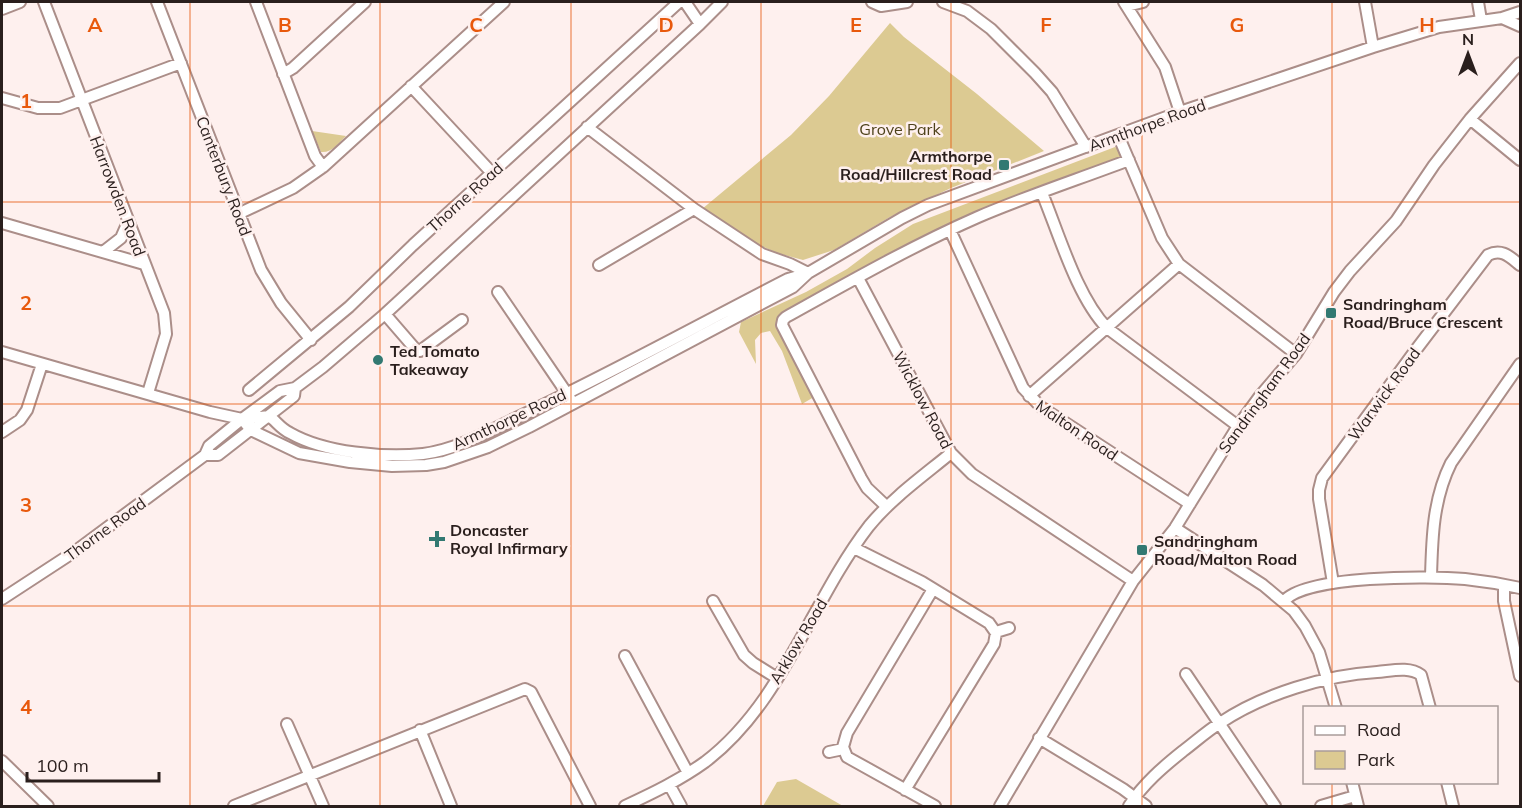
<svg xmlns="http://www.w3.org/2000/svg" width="1522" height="808" font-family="Mulish,sans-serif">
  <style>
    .green { fill: #dcca92 }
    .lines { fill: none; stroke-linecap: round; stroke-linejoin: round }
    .minor-casing { stroke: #ab8e89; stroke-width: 14 }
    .minor { stroke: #fff; stroke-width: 10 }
    .grid { fill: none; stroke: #e8590c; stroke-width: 1.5; stroke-opacity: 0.55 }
    .poi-dot { fill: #327972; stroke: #fef0ee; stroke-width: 2 }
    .labels { text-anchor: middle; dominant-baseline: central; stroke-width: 5; stroke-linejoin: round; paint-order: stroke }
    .street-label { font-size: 16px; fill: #2a1f1d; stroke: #fef0ee }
    .park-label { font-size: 16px; fill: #4e421a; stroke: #fef0ee }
    .poi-label { font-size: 16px; font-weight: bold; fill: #2a1f1d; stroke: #fef0ee; text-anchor: start }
    .grid-label { font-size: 20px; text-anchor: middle; font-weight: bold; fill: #e8590c; stroke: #fef0ee; stroke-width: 5; stroke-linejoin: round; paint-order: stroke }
  </style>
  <rect width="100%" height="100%" fill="#fef0ee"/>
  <path class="green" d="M890,23L904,37L977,94L1044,151L951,188L890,217L834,250L803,260L777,253L744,238L702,209L791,135L829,96Z
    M312,131L346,136C339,143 332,153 321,152Z
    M1115,147L1118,149L1121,156L1116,161L1043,189L778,319L814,397L802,404L782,351L770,331L761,333L755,340L756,364L739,332L741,322L806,292L847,269L875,248L913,224Z
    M796,779L843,806H763L777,782Z"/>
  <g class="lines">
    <defs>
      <path id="minor" d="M44,2L164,313L166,334L148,393
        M157,2L261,270L281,303L311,340
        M685,2L700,24
        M872,2L881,6L907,2
        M943,2L967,11L991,29L1035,73L1052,92L1086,147
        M1124,2L1165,67L1180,112
        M1365,2L1373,47
        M1478,2L1481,20
        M1127,6L1143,2
        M2,9L20,2
        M1502,18L1520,26
        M283,74L293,68L365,2
        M411,86L492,173
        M2,98L38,108H60L181,63
        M1470,119L1520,160
        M587,127L694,209L762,254L790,264L808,273
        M1118,135L1162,238L1179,264L1296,354
        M323,167L504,2
        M1042,193C1059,234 1077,297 1107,328L1238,426
        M238,214L293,188L323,167L315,156L256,2
        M2,223L144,264
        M950,230L1023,388L1041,407L1190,504
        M103,252L121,238L128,222
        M599,265L694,209
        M858,278L951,453L972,474L1133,581
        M498,292L570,398
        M385,314L417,351H420L462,320
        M2,352L210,412L242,419L269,416C276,421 281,429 290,433C325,453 384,458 423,454C456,450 487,432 516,418C608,375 698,325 788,279L805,274
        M249,390L349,307L413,245L679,2
        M1029,396L1179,264
        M242,419L251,430L299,453L350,462L392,466L426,465L444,462L488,447L529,427L793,287L808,273L902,218L928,205L1180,112L1373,47L1439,27L1502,18L1520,12
        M2,432L20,420L27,410L42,364
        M205,455H218L294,396L295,388
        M886,506L867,488L861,478L782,325L783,320L786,317C849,282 912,246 978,217C1027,196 1079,179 1129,160
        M1175,528L1263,585L1294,611L1305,626L1319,652L1336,708
        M854,548L922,582L989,623L996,633L994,644L905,790
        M1431,577C1432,538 1433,499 1451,463L1520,364
        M1333,583L1319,499V490L1322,478L1415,351L1488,255C1502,248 1510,257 1520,265
        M1504,585V601L1520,676
        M933,589L847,733L843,747L847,757L935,806
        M2,599L77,550L205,455L209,446L242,419L280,391L295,388L323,367L385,314L700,24L722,2
        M713,601L744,655L753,663L777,678
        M1284,601C1306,575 1430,576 1465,579C1484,581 1502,584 1520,588
        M996,632L1009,628
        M625,656L688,773
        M1186,674L1275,806
        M287,724L323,806
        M420,730L451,806
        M1039,738L1123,789L1146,806
        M829,752L843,749
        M2,761L48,806
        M1352,782L1358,806
        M1447,782L1453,806
        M670,786L681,806
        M234,806L525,689L531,692L590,806
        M625,806C653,793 680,780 705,762C783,703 811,601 869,526C892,498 923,476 951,453
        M1000,806L1133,581L1175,528L1238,426L1260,396L1296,354L1334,292L1350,271L1396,221L1434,165L1470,119L1520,63
        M1129,806C1143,784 1163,767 1183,751C1195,742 1207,731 1220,723C1263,694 1326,675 1377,672C1391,671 1409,666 1421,675L1430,708
        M1321,806L1355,796"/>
    </defs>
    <use href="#minor" class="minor-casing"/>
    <use href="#minor" class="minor"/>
  </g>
  <path class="grid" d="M190,2V806M380,2V806M571,2V806M761,2V806M951,2V806M1142,2V806M1332,2V708M2,202H1520M2,404H1520M2,606H1520M1332,782V806"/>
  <g class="poi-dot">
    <rect x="998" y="159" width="12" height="12" rx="3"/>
    <rect x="1325" y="307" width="12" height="12" rx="3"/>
    <circle cx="378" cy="360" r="6"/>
    <path d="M434 530h6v6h6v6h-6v6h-6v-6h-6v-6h6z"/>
    <rect x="1136" y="544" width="12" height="12" rx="3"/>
  </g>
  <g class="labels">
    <g class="street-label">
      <text transform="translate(1147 125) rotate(-20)">Armthorpe Road</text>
      <text transform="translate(224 176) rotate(69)">Canterbury Road</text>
      <text transform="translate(118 196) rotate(69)">Harrowden Road</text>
      <text transform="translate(465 197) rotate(-42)">Thorne Road</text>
      <text transform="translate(1264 393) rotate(-54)">Sandringham Road</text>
      <text transform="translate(1384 394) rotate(-54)">Warwick Road</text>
      <text transform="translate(923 400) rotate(62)">Wicklow Road</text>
      <text transform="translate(509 419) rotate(-25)">Armthorpe Road</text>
      <text transform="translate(1077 430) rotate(34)">Malton Road</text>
      <text transform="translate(105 529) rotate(-36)">Thorne Road</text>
      <text transform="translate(798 641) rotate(-59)">Arklow Road</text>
    </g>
    <g class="park-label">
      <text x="900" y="129">Grove Park</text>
    </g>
    <g class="poi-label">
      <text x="992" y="156" text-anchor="end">Armthorpe<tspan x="992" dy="18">Road/Hillcrest Road</tspan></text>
      <text x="1343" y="304">Sandringham<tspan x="1343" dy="18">Road/Bruce Crescent</tspan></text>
      <text x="390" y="351">Ted Tomato<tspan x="390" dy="18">Takeaway</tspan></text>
      <text x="450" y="530">Doncaster<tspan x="450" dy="18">Royal Infirmary</tspan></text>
      <text x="1154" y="541">Sandringham<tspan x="1154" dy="18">Road/Malton Road</tspan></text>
    </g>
  </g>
  <g class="grid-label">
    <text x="95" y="32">A</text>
    <text x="285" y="32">B</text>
    <text x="476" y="32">C</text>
    <text x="666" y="32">D</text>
    <text x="856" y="32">E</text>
    <text x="1046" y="32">F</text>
    <text x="1237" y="32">G</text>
    <text x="1427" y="32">H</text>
    <text x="26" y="108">1</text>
    <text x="26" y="310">2</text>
    <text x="26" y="512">3</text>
    <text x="26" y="714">4</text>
  </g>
  <rect width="1522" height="808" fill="none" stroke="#2a1f1d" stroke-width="6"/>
  <rect x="1303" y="706" width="195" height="78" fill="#fef0ee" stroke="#a99c9a" stroke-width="1.5"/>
  <rect x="1315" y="726" width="30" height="9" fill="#ffffff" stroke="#a99c9a" stroke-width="1.5"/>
  <text x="1357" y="736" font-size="18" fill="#2a1f1d">Road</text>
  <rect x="1315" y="751" width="30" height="18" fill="#dcca92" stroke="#a99c9a" stroke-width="1.5"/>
  <text x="1357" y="766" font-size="18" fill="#2a1f1d">Park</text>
  <g transform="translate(1468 54)" stroke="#fef0ee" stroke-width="4.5" paint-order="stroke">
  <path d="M0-4.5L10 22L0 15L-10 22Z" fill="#2a1f1d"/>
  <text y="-9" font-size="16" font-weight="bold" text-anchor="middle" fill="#2a1f1d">N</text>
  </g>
  <path d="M27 772v9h132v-9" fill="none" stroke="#2a1f1d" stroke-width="3"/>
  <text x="36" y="772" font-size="18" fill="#2a1f1d" stroke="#fef0ee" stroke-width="4.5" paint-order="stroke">100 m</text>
</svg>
